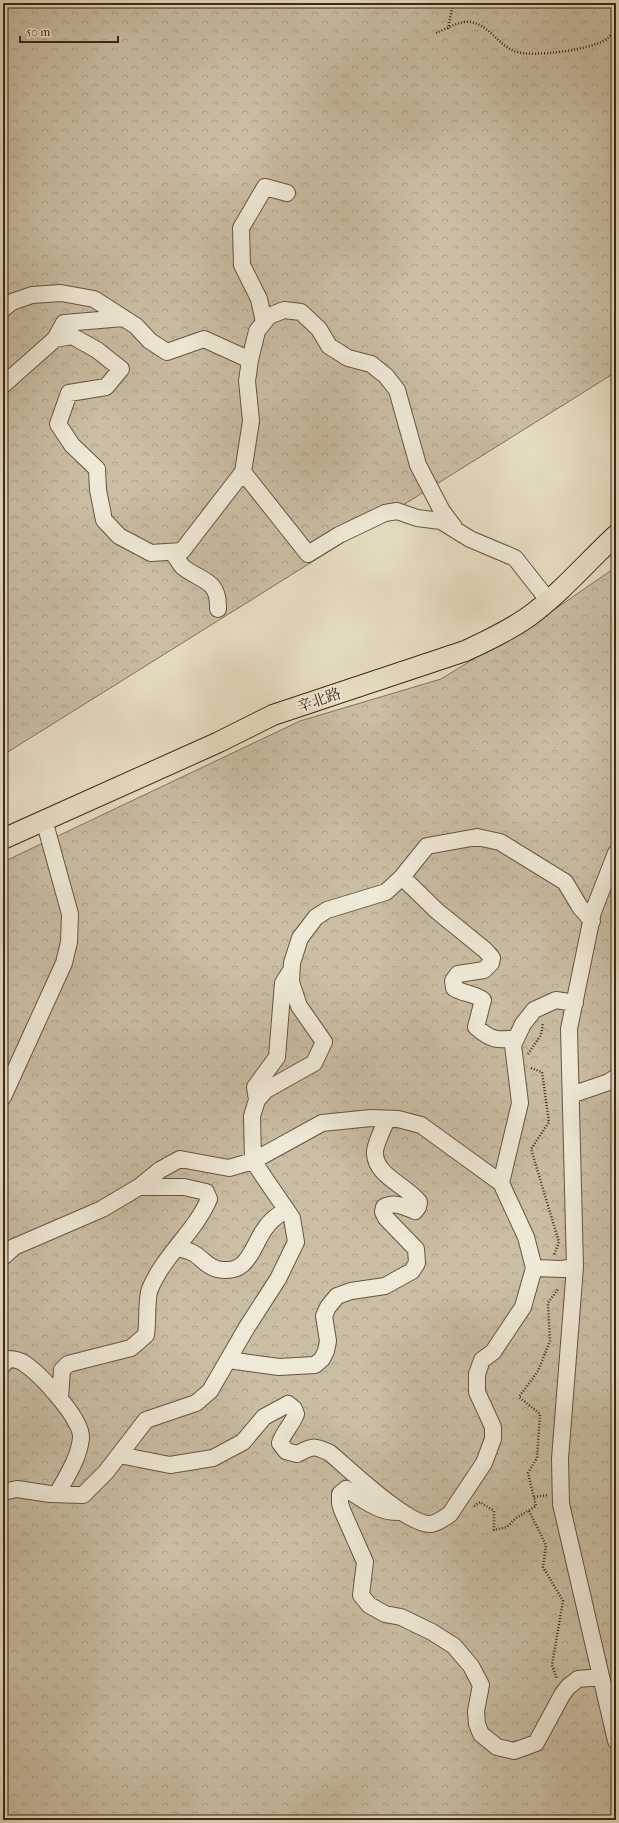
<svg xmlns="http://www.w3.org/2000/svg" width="619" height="1823" font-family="'IM FELL French Canon','Noto Serif SC',serif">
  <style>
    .forest { fill: url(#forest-crowns); stroke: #85725d }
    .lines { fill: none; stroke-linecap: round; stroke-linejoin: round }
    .minor-casing { stroke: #6a5341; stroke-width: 18 }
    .major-casing { stroke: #402516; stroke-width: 22 }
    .path { stroke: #402516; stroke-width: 2.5; stroke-dasharray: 1 2; stroke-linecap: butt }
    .minor { stroke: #efe9d7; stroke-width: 16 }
    .major { stroke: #e6ddc1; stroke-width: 20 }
    .labels { text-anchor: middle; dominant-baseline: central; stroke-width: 4; stroke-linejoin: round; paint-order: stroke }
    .street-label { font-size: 15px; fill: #402516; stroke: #efe9d7 }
  </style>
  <defs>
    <pattern id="forest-crowns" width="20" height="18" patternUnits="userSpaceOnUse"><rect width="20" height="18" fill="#cabea4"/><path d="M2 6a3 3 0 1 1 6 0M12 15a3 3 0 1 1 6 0" fill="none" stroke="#afa38c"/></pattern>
  </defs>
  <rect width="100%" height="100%" fill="#e6ddc1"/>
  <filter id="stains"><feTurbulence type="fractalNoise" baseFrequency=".005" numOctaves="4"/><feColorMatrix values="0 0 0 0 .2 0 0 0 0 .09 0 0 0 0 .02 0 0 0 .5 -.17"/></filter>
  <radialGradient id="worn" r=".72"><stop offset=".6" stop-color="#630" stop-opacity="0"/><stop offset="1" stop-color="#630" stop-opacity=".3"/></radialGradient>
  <path class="forest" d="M3,3H616V372L3,755Z
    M616,567V1820H3V862L300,721L441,679L561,605Z"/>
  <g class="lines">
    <defs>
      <path id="minor" d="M3,309L12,302L32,295L61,293L94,299L136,326L150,341L167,352L204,339L250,360L247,381L251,421L243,472L182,551L151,553L119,536L104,520L98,490L97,469L72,445L58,424L69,393L106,387L121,369L97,350L72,336L55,339
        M264,322L259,299L242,265L241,228L265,187L287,193
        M250,360L257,331L269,316L284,310L301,312L319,329L329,346L348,358L371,364L386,376L397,390L418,465L442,511L454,527
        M3,385L55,339L64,323L124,318
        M243,472L308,554L339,535L385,513L397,511L417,518L441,521L470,539L515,558L548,600
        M172,552C176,556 179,563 183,567C202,582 219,579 218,609
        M616,853L593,912L569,1029L575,1267L560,1459L561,1504L616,1741
        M402,877L437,911L485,950L492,958L491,963L484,970L458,974L453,981L454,988C463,994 474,993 483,1000L476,1027C491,1040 497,1041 516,1038
        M571,1095L609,1082L616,1077
        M3,1097L64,963L69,942L70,914L44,820
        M257,1100L255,1087L277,1057L283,983L290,972
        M501,1183L520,1103L513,1045L523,1024L534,1010L556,1000L575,1003
        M176,1248C181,1249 187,1250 191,1252C201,1256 205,1266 217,1269C248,1276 251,1249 264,1230C270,1220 277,1215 287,1210
        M3,1257L14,1247L102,1209L139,1187L160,1170L180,1159L229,1168L253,1161L322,1123L371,1118L398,1119L421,1125L501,1183L526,1237L534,1268L523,1307L493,1352L482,1360L477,1374V1392L493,1427V1439L484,1463L450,1514C444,1518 438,1523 431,1524C408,1526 349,1469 330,1453C313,1445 313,1446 297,1454L286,1451L280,1443C284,1431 292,1425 296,1414L294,1409L288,1404L264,1417L243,1442L213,1458L170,1465L119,1455
        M534,1268L562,1269L575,1267
        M228,1360L279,1367L315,1365L322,1359L326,1351L328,1341L324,1316L328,1307L337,1296L351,1291L385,1286L412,1271L417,1263L416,1249L386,1218L383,1212L384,1207C395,1201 405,1207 415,1211L418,1207L419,1202C407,1186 376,1176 375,1154C374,1146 384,1127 387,1119
        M3,1365L8,1359C14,1359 20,1360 25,1364C40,1374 83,1420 81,1438C79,1458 67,1476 57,1494
        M60,1398L62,1370L68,1364L131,1348L146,1335C148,1323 146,1298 150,1289C164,1255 195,1232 209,1199L206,1192L184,1187H139
        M3,1492L17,1489L50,1494L83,1495L106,1472L146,1420L196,1403L210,1391L247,1327L278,1279L296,1242L292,1218L253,1161L252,1116L257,1100L266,1090L314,1063L324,1042L299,1006L291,982L292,963L300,938L316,917L327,910L386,892L402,877L427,846L477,837L500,842L565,882L580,907L592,921
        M401,1512C378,1513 365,1500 346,1489L340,1494V1503L342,1510L365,1562L361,1595L369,1605L385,1614L401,1617L432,1632L454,1646L471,1666L481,1685L476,1711L477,1724L481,1734L497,1747L514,1751L536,1743L562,1695L568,1687L578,1679L601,1677"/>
      <path id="major" d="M3,839L219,742L273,715L465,651C487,641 508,631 528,617C560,594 587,562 616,535"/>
    </defs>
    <use href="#minor" class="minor-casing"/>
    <use href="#major" class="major-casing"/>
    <path class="path" d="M448,29L453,3
      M436,33C446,29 461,20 471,22C491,26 499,47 517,52C535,57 589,50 605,40C609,38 612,33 616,30
      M528,1054L541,1035L543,1023
      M531,1068L542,1072L549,1122L531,1149L559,1242L554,1255
      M534,1497L547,1495
      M474,1506L480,1502L494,1511V1530L507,1527L516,1518L536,1506L528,1473L537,1458L540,1414L519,1397L538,1371L550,1341L548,1303L558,1289
      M529,1511L546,1545L543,1567L563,1601L552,1665L557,1679"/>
    <use href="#minor" class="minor"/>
    <use href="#major" class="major"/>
  </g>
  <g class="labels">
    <g class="street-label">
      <text transform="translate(319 700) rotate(-19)">辛北路</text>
    </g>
  </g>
  <rect width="619" height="1823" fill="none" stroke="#e6ddc1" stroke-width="16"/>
  <rect x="4" y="4" width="611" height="1815" fill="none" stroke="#402516" stroke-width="2"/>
  <rect x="8" y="8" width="603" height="1807" fill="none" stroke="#402516"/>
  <path d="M20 36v6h98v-6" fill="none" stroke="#402516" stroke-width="2"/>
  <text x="26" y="36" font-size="12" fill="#402516" stroke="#efe9d7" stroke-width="3" paint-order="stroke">50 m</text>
  <rect width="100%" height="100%" filter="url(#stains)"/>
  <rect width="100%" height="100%" fill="url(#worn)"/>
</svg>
